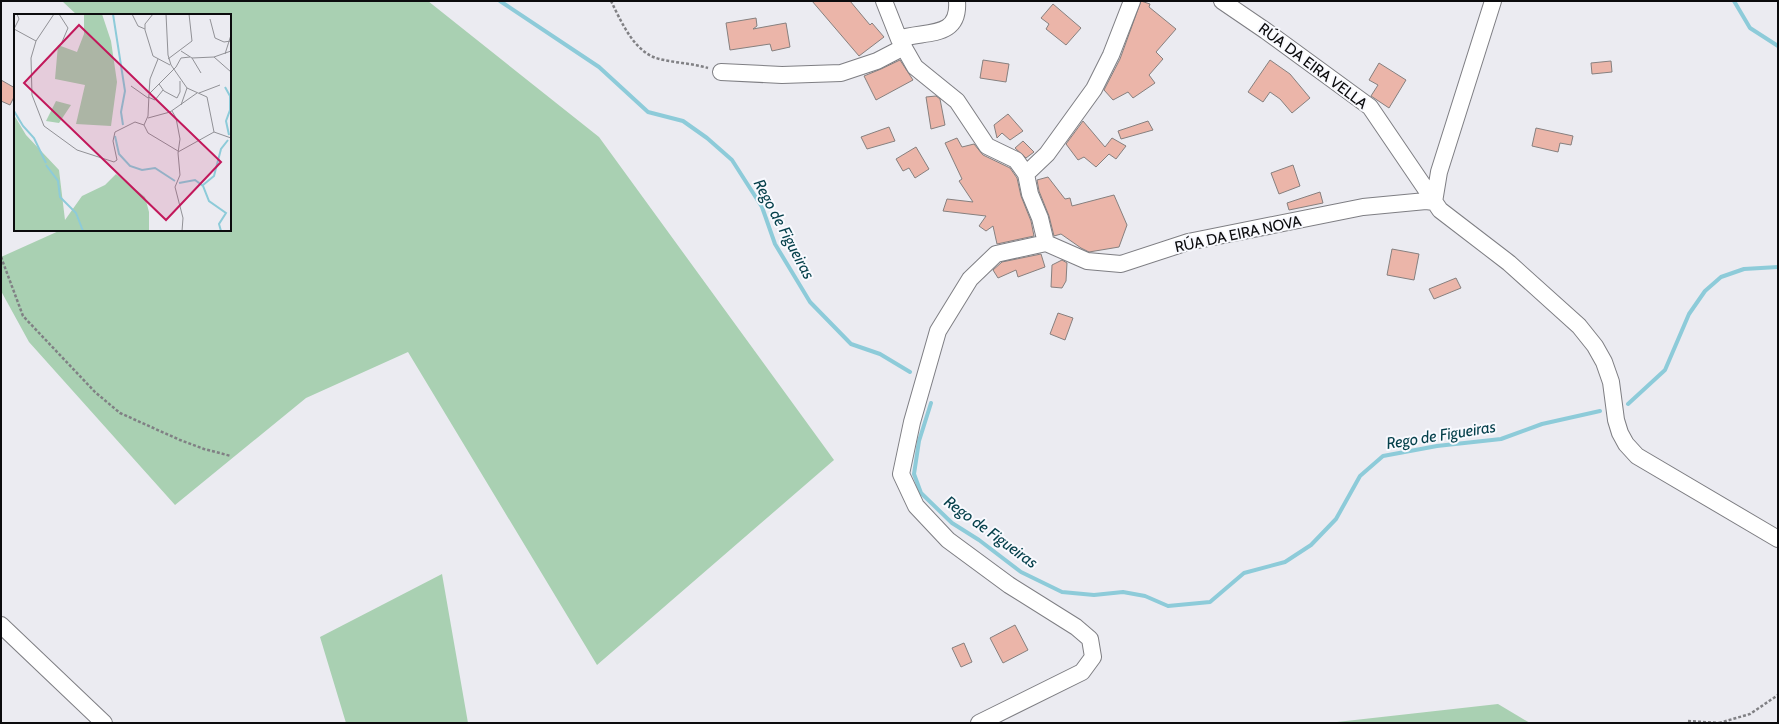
<svg xmlns="http://www.w3.org/2000/svg" width="1779" height="724" font-family="Cabin,sans-serif">
  <style>
    .green { fill: #a9d0b2 }
    .lines { fill: none; stroke-linecap: round; stroke-linejoin: round }
    .stream { stroke: #8dcbd9; stroke-width: 4 }
    .building { fill: #ebb5a9; stroke: #86807f }
    .minor-casing { stroke: #7e7e83; stroke-width: 18 }
    .path { stroke: #808084; stroke-width: 2.5; stroke-dasharray: 3 2; stroke-linecap: butt }
    .minor { stroke: #fff; stroke-width: 16 }
    .labels { text-anchor: middle; dominant-baseline: central; stroke-width: 4; stroke-linejoin: round; paint-order: stroke }
    .street-label { font-size: 15px; fill: #0b0b0d; stroke: #f8f9fe }
    .water-label { font-size: 16px; font-style: italic; fill: #043f4a; stroke: #f8f9fe }
    .inset-river { fill: none; stroke: #8dcbd9; stroke-width: 2 }
    .inset-road { fill: none; stroke: #919196; stroke-width: 1 }
    .view { fill: #c2185b; fill-opacity: 0.15; stroke: #c2185b; stroke-width: 2 }
    .inset-edge { fill: none; stroke: #0b0b0d; stroke-width: 2 }
  </style>
  <rect width="100%" height="100%" fill="#ebebf1"/>
  <path class="green" d="M62,1H428L599,137L834,460L597,665L408,352L306,398L175,505L29,342L1,291V257L61,230H230V15H77Z
    M442,574L468,723H346L320,637Z
    M1498,704L1530,723H1328Z"/>
  <g class="lines">
    <path class="stream" d="M500,1L599,67L648,112L683,121L707,138L732,160L762,207L775,244L810,302L851,344L880,354L910,372
      M1734,1L1750,28L1778,46
      M931,403L919,441L914,474L921,493L952,523L979,540L1021,572L1062,592L1094,595L1123,592L1145,596L1168,606L1210,602L1244,573L1285,562L1311,545L1336,519L1360,476L1383,456L1437,446L1501,439L1542,424L1600,411
      M1628,404L1665,370L1689,314L1705,291L1721,277L1744,269L1778,267"/>
  </g>
  <path class="building" d="M812,1H850L870,25L872,23L884,37L859,56Z
    M1141,1L1150,4L1149,7L1176,29L1156,52L1163,59L1149,75L1155,83L1133,98L1128,92L1113,100L1104,90L1120,59Z
    M1053,4L1081,28L1066,45L1046,29L1049,24L1041,18Z
    M756,18L757,26L753,29L786,23L790,47L772,51L770,44L730,50L726,23Z
    M900,60L913,80L876,100L864,76L881,69Z
    M983,60L1009,64L1006,82L980,78Z
    M1270,60L1290,74L1310,98L1292,113L1280,99L1270,92L1263,102L1248,92Z
    M1611,61L1612,72L1592,74L1591,63Z
    M1379,63L1406,80L1389,108L1371,96L1378,85L1369,80Z
    M1,80L15,88V95L10,105L1,101Z
    M936,96L940,99L945,125L931,129L926,97Z
    M1008,114L1023,131L1010,140L1002,133L997,138L994,125Z
    M1083,121L1105,147L1112,138L1126,146L1116,159L1109,154L1096,167L1084,157L1078,160L1066,144Z
    M1148,121L1153,130L1121,139L1118,131Z
    M889,127L895,141L867,149L861,137Z
    M1536,128L1573,136L1571,145L1560,143L1558,152L1532,146Z
    M957,138L962,147L974,144L983,155L1010,168L1017,178L1021,196L1031,221L1034,236L997,244L993,226L986,231L979,226L986,216L943,211L947,199L973,202L959,181L962,179L945,143Z
    M1023,141L1034,152L1026,158L1015,148Z
    M916,147L929,169L915,178L909,168L903,171L896,159Z
    M1293,165L1300,186L1279,194L1271,173Z
    M1048,177L1065,199L1070,198L1072,206L1114,195L1127,225L1119,247L1089,252L1081,248L1061,234L1054,236L1049,216L1039,191L1037,180Z
    M1320,192L1323,203L1289,210L1287,203Z
    M1392,249L1419,254L1414,280L1387,275Z
    M1041,254L1045,267L1018,277L1016,270L998,278L993,270L1002,262Z
    M1062,260L1067,263L1066,281L1062,288L1051,287L1052,265Z
    M1456,278L1461,288L1434,299L1429,289Z
    M1058,313L1073,318L1065,340L1050,334Z
    M1015,625L1028,650L1003,663L990,638Z
    M964,643L972,662L961,667L952,648Z"/>
  <g class="lines">
    <defs>
      <path id="minor" d="M884,1L899,39L915,67L957,101L987,146L1016,160L1026,174L1030,194L1040,218L1046,243
        M1222,1L1266,31L1370,107L1440,210L1509,263L1579,326L1595,346L1604,362L1611,382L1616,420L1620,433L1626,444L1637,456L1778,539
        M899,39C924,30 960,40 957,1
        M721,72L782,75L841,73L877,61L904,47
        M1026,174L1047,154L1094,89L1111,55L1132,1
        M1434,202L1439,172L1493,1
        M1046,243L1087,261L1121,264L1188,242L1363,207L1426,201L1434,202
        M1,625L104,723
        M979,723L1082,672L1093,657L1090,639L1076,627L1009,585L948,540L916,506L901,474L912,422L938,331L970,279L996,254L1046,243"/>
    </defs>
    <use href="#minor" class="minor-casing"/>
    <path class="path" d="M611,1C621,21 633,50 656,58C673,63 691,63 708,68
      M1,257L23,316L95,392L120,413L180,440L204,449L231,456
      M1688,721L1719,723
      M1719,723L1750,714L1778,695"/>
    <use href="#minor" class="minor"/>
  </g>
  <g class="labels">
    <g class="street-label">
      <text transform="translate(1313 66) rotate(37)">RÚA DA EIRA VELLA</text>
      <text transform="translate(1238 234) rotate(-12)">RÚA DA EIRA NOVA</text>
    </g>
    <g class="water-label">
      <text transform="translate(784 229) rotate(62)">Rego de Figueiras</text>
      <text transform="translate(1441 435) rotate(-9)">Rego de Figueiras</text>
      <text transform="translate(991 532) rotate(36)">Rego de Figueiras</text>
    </g>
  </g>
  <g transform="translate(14 14)">
    <rect width="217" height="217" fill="#ebebf1"/>
    <path d="M70,0H88L97,27L103,68L97,112L62,110L71,71L41,65L44,31L63,38L70,20ZM42,87L57,91L45,109L32,107ZM0,101L12,121L45,156L51,206L68,182L91,171L102,160L131,183L135,198V217H0Z" fill="#a9d0b2"/>
    <path class="inset-river" d="M99,0L111,77L107,98L109,111M211,73L216,82V96L212,107L215,121M0,97L9,112L20,124L32,149M101,122L105,140L116,152L128,156L141,154L161,167M32,151L44,167L46,183L62,199L69,217M165,169L181,166L189,172L195,187L212,199L205,210L207,217M189,171L200,162L207,135L214,126"/>
    <path class="inset-road" d="M40,0L22,27L17,44L18,81L30,112L63,136L100,148L103,146L99,127L101,118L121,108L130,111M45,0L54,14L48,28M118,0L124,12L131,15M139,0L131,10V16L139,42L156,51M152,0L154,41L157,51L173,74L193,83L200,118L217,124M196,5L201,24L210,28L217,27M0,15L22,27M0,15L5,5L3,0M167,37L178,44L187,59M211,40L217,21M200,43L217,37M178,44L200,43L217,58M154,45L178,27L175,0M145,70L150,77L163,84L166,78V67M117,72L134,84M135,79L136,65L144,45M185,79L206,71M134,83L141,86L149,76M167,91L173,74M158,97L162,104L166,125L164,139L166,161L161,173L169,204L168,217M134,104L156,98L183,79M130,111L134,102L135,80L162,53L167,44L176,43M130,111L134,119L164,137M164,138L200,118"/>
    <path class="view" d="M65,11L207,148L152,206L10,69Z"/>
    <rect width="217" height="217" class="inset-edge"/>
  </g>
  <rect width="1779" height="724" fill="none" stroke="#0b0b0d" stroke-width="4"/>
</svg>
